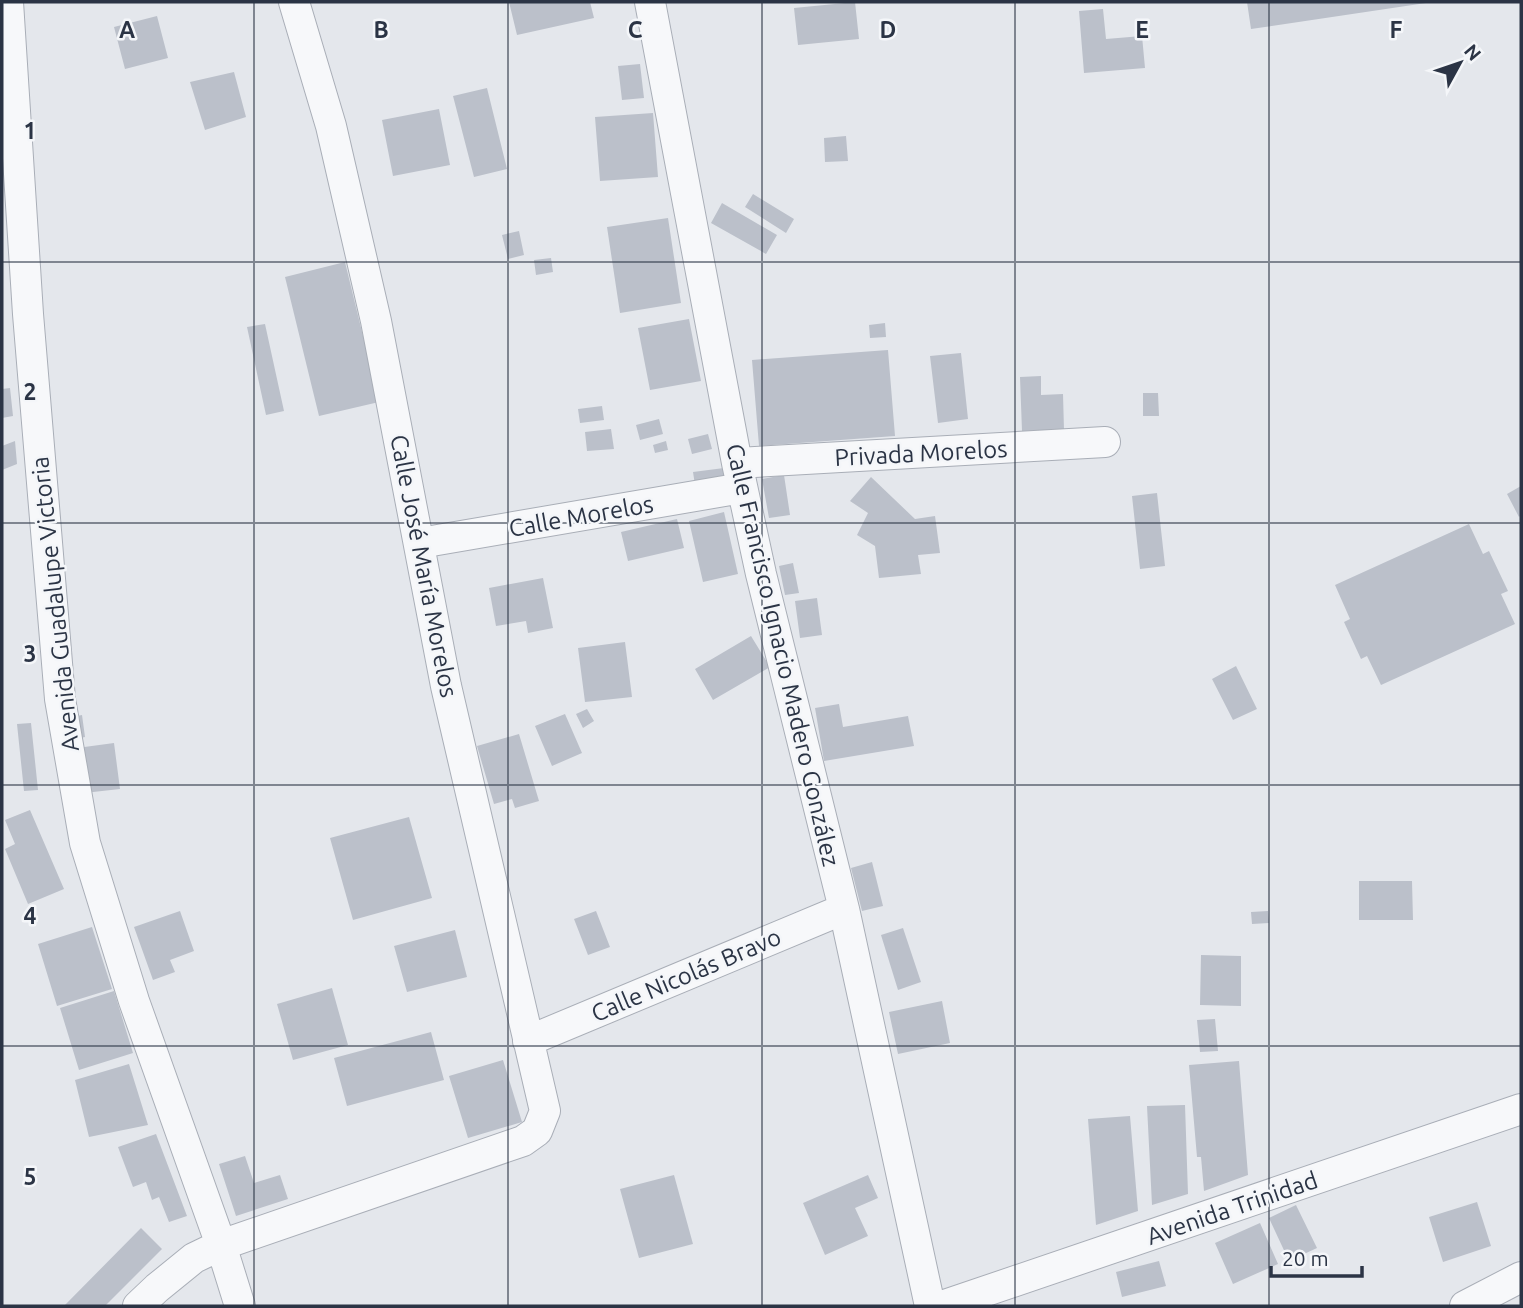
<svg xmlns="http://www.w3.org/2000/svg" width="1523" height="1308" font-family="Ubuntu,sans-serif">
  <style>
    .building { fill: #bbc0ca }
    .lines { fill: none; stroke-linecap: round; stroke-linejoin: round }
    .minor-casing { stroke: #a9aeb7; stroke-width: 32 }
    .minor { stroke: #f7f8fa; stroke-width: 30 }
    .grid { fill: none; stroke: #2b3445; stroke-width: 2; stroke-opacity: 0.55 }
    .labels { text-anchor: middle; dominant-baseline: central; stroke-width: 5; stroke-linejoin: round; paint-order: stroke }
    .street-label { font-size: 24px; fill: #2b3445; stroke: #f4f6f9 }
    .grid-label { font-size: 23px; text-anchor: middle; font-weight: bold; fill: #2b3445; stroke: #f4f6f9; stroke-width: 5; stroke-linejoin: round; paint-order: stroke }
  </style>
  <rect width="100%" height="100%" fill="#e4e7ec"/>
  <path class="building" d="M509,2H590L594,18L517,35Z
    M855,2L859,39L798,45L794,8Z
    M1247,2H1426V3L1251,29Z
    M1103,9L1106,39L1142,36L1145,68L1084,73L1079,11Z
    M157,16L168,58L125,69L114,27Z
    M640,64L644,98L622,100L618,66Z
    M234,72L246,117L205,130L190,82Z
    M487,88L507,169L474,177L453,96Z
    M439,109L450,165L393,176L382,120Z
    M653,113L658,177L600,181L595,117Z
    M846,136L848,161L825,162L824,138Z
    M753,194L794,219L786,233L745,207Z
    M722,203L777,235L766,254L711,223Z
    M668,218L681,303L620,313L607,227Z
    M519,231L524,255L508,259L502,235Z
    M551,258L553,272L536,275L534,260Z
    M345,262L379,402L319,416L285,277Z
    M689,319L701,381L650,390L638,328Z
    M885,323L886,337L870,338L869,325Z
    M265,324L284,411L266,415L247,327Z
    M888,350L895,436L759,446L752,360Z
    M961,353L968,419L938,423L930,356Z
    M1041,376V395L1063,394L1064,430L1022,431L1020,377Z
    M10,388L13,416L2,418V389Z
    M1143,393H1158L1159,416H1143Z
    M602,406L604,420L580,423L578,409Z
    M659,419L663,434L640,440L636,425Z
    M611,429L614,449L587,451L585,432Z
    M708,434L712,449L692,454L688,439Z
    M15,441L17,464L2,470V446Z
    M666,441L668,450L655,453L653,445Z
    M724,468L726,480L695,485L693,472Z
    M784,475L790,515L769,518L762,479Z
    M871,477L915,519L935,516L940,553L918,555L921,574L879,578L875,546L857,535L868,513L850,501Z
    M1521,486V515L1519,517L1507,494Z
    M1157,493L1165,566L1140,569L1132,496Z
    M724,512L738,574L703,582L689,521Z
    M677,519L684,548L628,561L621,532Z
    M1469,524L1483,554L1489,551L1508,591L1501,594L1515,624L1381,685L1367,656L1361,659L1344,622L1350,619L1335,585Z
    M793,563L799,593L785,595L779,566Z
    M543,578L553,628L528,633L526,621L496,626L489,588Z
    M817,598L822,635L800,638L795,601Z
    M751,636L770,667L713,700L695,669Z
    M625,642L632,697L585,702L578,648Z
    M1236,666L1257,709L1233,720L1212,679Z
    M839,704L843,727L908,716L914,746L824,761L815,708Z
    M587,709L594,721L583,728L576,714Z
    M565,714L582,753L552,766L535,726Z
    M82,715L85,737L76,739L72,717Z
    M31,723L38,790L24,791L17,724Z
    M519,734L539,801L515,808L512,799L494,804L477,746Z
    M114,743L120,789L84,793L77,748Z
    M30,810L64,889L28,904L5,849L15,844L5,820Z
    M409,817L432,898L353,920L330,838Z
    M872,862L883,906L862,911L851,868Z
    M1359,881H1412L1413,920H1359Z
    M180,911L194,951L170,960L175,972L153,980L134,927Z
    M596,911L610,947L588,955L574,919Z
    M1268,911L1269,923L1252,924L1251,912Z
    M92,927L112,989L57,1006L38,944Z
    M903,928L921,982L898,990L881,935Z
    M455,930L467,977L407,992L394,946Z
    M1201,955L1241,956V1006L1200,1005Z
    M332,988L348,1045L293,1060L277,1004Z
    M114,991L133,1053L79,1070L60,1008Z
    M942,1001L950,1043L898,1054L889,1012Z
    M1215,1019L1218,1051L1200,1052L1197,1020Z
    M431,1032L444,1080L347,1106L334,1058Z
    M503,1060L522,1122L468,1138L449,1076Z
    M1239,1061L1248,1175L1204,1191L1201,1157H1197L1189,1065Z
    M129,1064L148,1125L89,1137L75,1080Z
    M1185,1105L1188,1194L1152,1205L1147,1106Z
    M1130,1116L1138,1211L1096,1225L1088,1119Z
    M156,1134L187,1216L169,1222L159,1197L152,1200L146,1182L133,1187L118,1147Z
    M245,1156L254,1183L280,1175L288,1199L236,1216L219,1164Z
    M674,1175L693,1244L639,1258L620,1189Z
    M868,1175L878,1198L855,1208L868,1236L825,1255L803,1203Z
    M1477,1202L1491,1246L1443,1262L1429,1217Z
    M1296,1205L1317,1248L1289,1261L1269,1218Z
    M1260,1223L1278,1264L1233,1284L1215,1243Z
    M141,1228L162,1249L105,1306H64Z
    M1159,1261L1166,1286L1122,1297L1116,1272Z"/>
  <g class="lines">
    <defs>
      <path id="minor" d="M8,2L28,314L60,699L85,843L134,1001L221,1245L240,1306
        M650,2L737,463L761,574L844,909L930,1306
        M737,463L1105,442
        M420,543L742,488
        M528,1041L844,909
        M138,1306L157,1288L194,1258L221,1245L523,1141L537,1131L545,1111L446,686L376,321L331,126L294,2
        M942,1306L1521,1109
        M1465,1306L1521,1277"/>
    </defs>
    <use href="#minor" class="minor-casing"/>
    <use href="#minor" class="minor"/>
  </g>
  <path class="grid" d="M254,2V1306M508,2V1306M762,2V1306M1015,2V1306M1269,2V1306M2,262H1521M2,523H1521M2,785H1521M2,1046H1521"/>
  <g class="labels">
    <g class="street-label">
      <text transform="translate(921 453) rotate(-3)">Privada Morelos</text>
      <text transform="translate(581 516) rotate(-10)">Calle Morelos</text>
      <text transform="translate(424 566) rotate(79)">Calle José María Morelos</text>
      <text transform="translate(55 604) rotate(-96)">Avenida Guadalupe Victoria</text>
      <text transform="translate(783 655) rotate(77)">Calle Francisco Ignacio Madero González</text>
      <text transform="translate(686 975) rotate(-23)">Calle Nicolás Bravo</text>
      <text transform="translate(1232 1208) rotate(-19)">Avenida Trinidad</text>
    </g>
  </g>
  <g class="grid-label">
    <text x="127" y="38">A</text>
    <text x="381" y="38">B</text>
    <text x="635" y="38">C</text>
    <text x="888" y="38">D</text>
    <text x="1142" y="38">E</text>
    <text x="1396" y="38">F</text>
    <text x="30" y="139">1</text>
    <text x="30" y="400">2</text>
    <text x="30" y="662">3</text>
    <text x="30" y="924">4</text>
    <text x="30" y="1185">5</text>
  </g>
  <rect width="1523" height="1308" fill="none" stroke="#2b3445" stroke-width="7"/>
  <g transform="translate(1460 63) rotate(50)" stroke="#f4f6f9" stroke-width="5" paint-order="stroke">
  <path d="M0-5L12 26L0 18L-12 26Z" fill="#2b3445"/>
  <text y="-10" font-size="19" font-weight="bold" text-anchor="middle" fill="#2b3445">N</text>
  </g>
  <path d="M1271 1266v10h91v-10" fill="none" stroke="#2b3445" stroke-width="3.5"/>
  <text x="1282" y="1266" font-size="21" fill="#2b3445" stroke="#f4f6f9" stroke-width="5" paint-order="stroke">20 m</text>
</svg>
